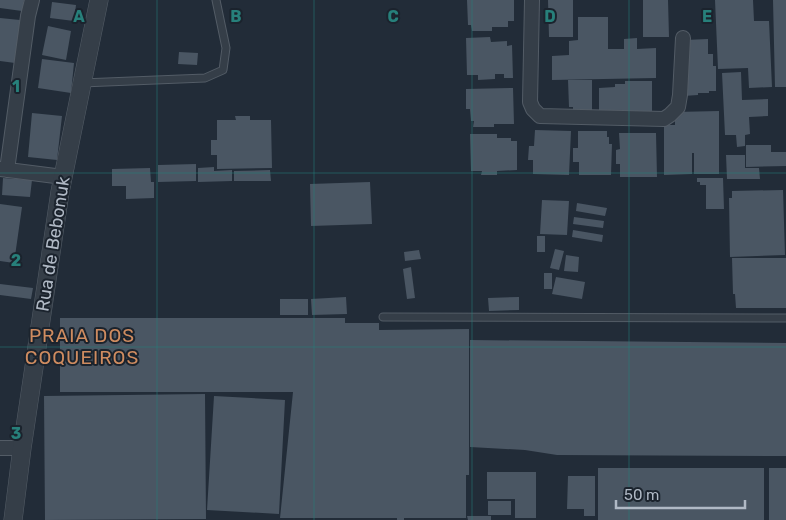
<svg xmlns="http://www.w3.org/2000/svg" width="786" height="520" font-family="Rubik,sans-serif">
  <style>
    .building { fill: #4a5663 }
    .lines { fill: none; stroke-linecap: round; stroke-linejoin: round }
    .service-casing { stroke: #535c66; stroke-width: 9 }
    .minor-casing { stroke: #535c66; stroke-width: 16 }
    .tertiary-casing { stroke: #535c66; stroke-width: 19 }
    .service { stroke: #353e48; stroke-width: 7 }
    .minor { stroke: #353e48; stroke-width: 14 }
    .tertiary { stroke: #353e48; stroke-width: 18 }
    .grid { fill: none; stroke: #27807b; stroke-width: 1; stroke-opacity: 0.55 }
    .labels { text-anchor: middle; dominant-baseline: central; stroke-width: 4; stroke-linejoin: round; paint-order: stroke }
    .street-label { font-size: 18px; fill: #b0b9c5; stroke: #1b232d }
    .neighbourhood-label { font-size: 19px; letter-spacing: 1px; fill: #cf8c60; stroke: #1b232d }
    .grid-label { font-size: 16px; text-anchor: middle; font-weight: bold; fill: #27807b; stroke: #1b232d; stroke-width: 4; stroke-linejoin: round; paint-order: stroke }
  </style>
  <rect width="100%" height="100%" fill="#222c38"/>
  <path class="building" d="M0,0H24L22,11L0,8Z
    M467,0H514V21H508V27H492V31H472L471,25H468Z
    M548,0H573V37H549Z
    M643,0H668L669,37H643Z
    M715,0H753L754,21H769L772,87L749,88L748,68L718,69Z
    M773,0H786V87H775Z
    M52,2L76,5L74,21L50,18Z
    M578,17H608V49H624V39L637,38V49L656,48V78L552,80V56L569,55V41L578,40Z
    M0,18L20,20L15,63L0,61Z
    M48,26L71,31L66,60L42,55Z
    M490,37L491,42L507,41V46L512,45L513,78H504V74H495V79L478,80V75H467L466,38Z
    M708,39V54H713V66H716V91H709V93H698V95L683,96L685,40Z
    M179,52L198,53L197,65L178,64Z
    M42,59L74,63L71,93L38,88Z
    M741,72L742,100L768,99V116L749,117L750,134L745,135V146L737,147L736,135H725L722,73Z
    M568,80H592V116H573V107H569Z
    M625,81H652V114H616V111H599V88L615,87V84H625Z
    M513,88L514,124H494V127H473L474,121H471L470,109H466V89Z
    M719,111V174H694V153H692V174L664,175V125H675V112Z
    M32,113L62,116L57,160L28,157Z
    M235,116H250V120H271L272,168L217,169V155H211V140H217V120H236Z
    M535,130L571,131L569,175L533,174V160H528L529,146H534Z
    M578,131H607V137H609V144H612L611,175H579V162H573V148H578Z
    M619,133H656L657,177H620V164H616V150L620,149Z
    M470,134H497V138H511V141H517V170L497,171V175H481L482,171H471Z
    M746,145H771V152H786V166L746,167Z
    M726,155H745V168H759L760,179H727Z
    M196,164V181L158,182V165Z
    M214,167V171L232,170V181L198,182V168Z
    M150,168L151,182H154V198L126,199V186H112V169Z
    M270,170L271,181H234V171Z
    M3,178L32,180L30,197L2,195Z
    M697,178H723L724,209H706V185H700V182H697Z
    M370,182L372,224L311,226L310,184Z
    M783,190L785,255L730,257L729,198H732V191Z
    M542,200L569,201L567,235L540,234Z
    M577,203L607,208L605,216L576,211Z
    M0,204L22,207L14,263L0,261Z
    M574,217L604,221L603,228L573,224Z
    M573,230L603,235L602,242L572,237Z
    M537,236H545V252H537Z
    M555,249L564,251L559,270L550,268Z
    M419,250L421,259L405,261L404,252Z
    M566,255L579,257L578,272L564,271Z
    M732,258H786V308H736L735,294H733Z
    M411,267L415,298L407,299L403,269Z
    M544,273H552V289H544Z
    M556,277L585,282L582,299L552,294Z
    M0,284L33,288L31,299L0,295Z
    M346,297L347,314L312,315L311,299Z
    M519,297V310L489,311L488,298Z
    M280,299H308V315H280Z
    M60,318H345V323H379V330L469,329V475H466V518H404V520H397V518H280L293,392H60Z
    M470,340L786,343V456L557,455L525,450L470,447Z
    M205,394L206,519L45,520L44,396Z
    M214,396L285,400L279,514L207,510Z
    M598,468H764V520H598Z
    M769,468H786V520H769Z
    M487,472H536V518H515V499H487Z
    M568,476H595V516H584V509H567Z
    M488,501H511V515H488Z
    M467,516H491V520H468Z"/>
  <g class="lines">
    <defs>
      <path id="service" d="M82,83L205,78L223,70L226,48L216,0
        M383,317L786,318"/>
      <path id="minor" d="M532,0L530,102L533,109L540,116L664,119L670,115L678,107L680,95L683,38
        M0,169L63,177
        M7,170L28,16L32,0
        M0,448H22"/>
      <path id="tertiary" d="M13,520L22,448L60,192L99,0"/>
    </defs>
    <use href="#service" class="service-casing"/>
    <use href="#minor" class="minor-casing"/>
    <use href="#tertiary" class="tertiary-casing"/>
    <use href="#service" class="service"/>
    <use href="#minor" class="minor"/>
    <use href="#tertiary" class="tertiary"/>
  </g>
  <path class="grid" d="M157,0V520M314,0V520M472,0V520M629,0V520M0,173H786M0,347H786"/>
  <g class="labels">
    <g class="street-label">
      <text transform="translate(53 244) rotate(-81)">Rua de Bebonuk</text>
    </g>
    <g class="neighbourhood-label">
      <text x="82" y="335">PRAIA DOS<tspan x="82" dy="22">COQUEIROS</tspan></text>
    </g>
  </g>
  <g class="grid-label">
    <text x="79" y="22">A</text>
    <text x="236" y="22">B</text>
    <text x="393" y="22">C</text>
    <text x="550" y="22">D</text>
    <text x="707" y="22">E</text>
    <text x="16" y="92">1</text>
    <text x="16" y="266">2</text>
    <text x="16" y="439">3</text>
  </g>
  <path d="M616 500v8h129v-8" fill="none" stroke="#b0b9c5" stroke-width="2.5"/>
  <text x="624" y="500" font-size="15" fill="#b0b9c5" stroke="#1b232d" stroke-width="4" paint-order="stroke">50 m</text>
</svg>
